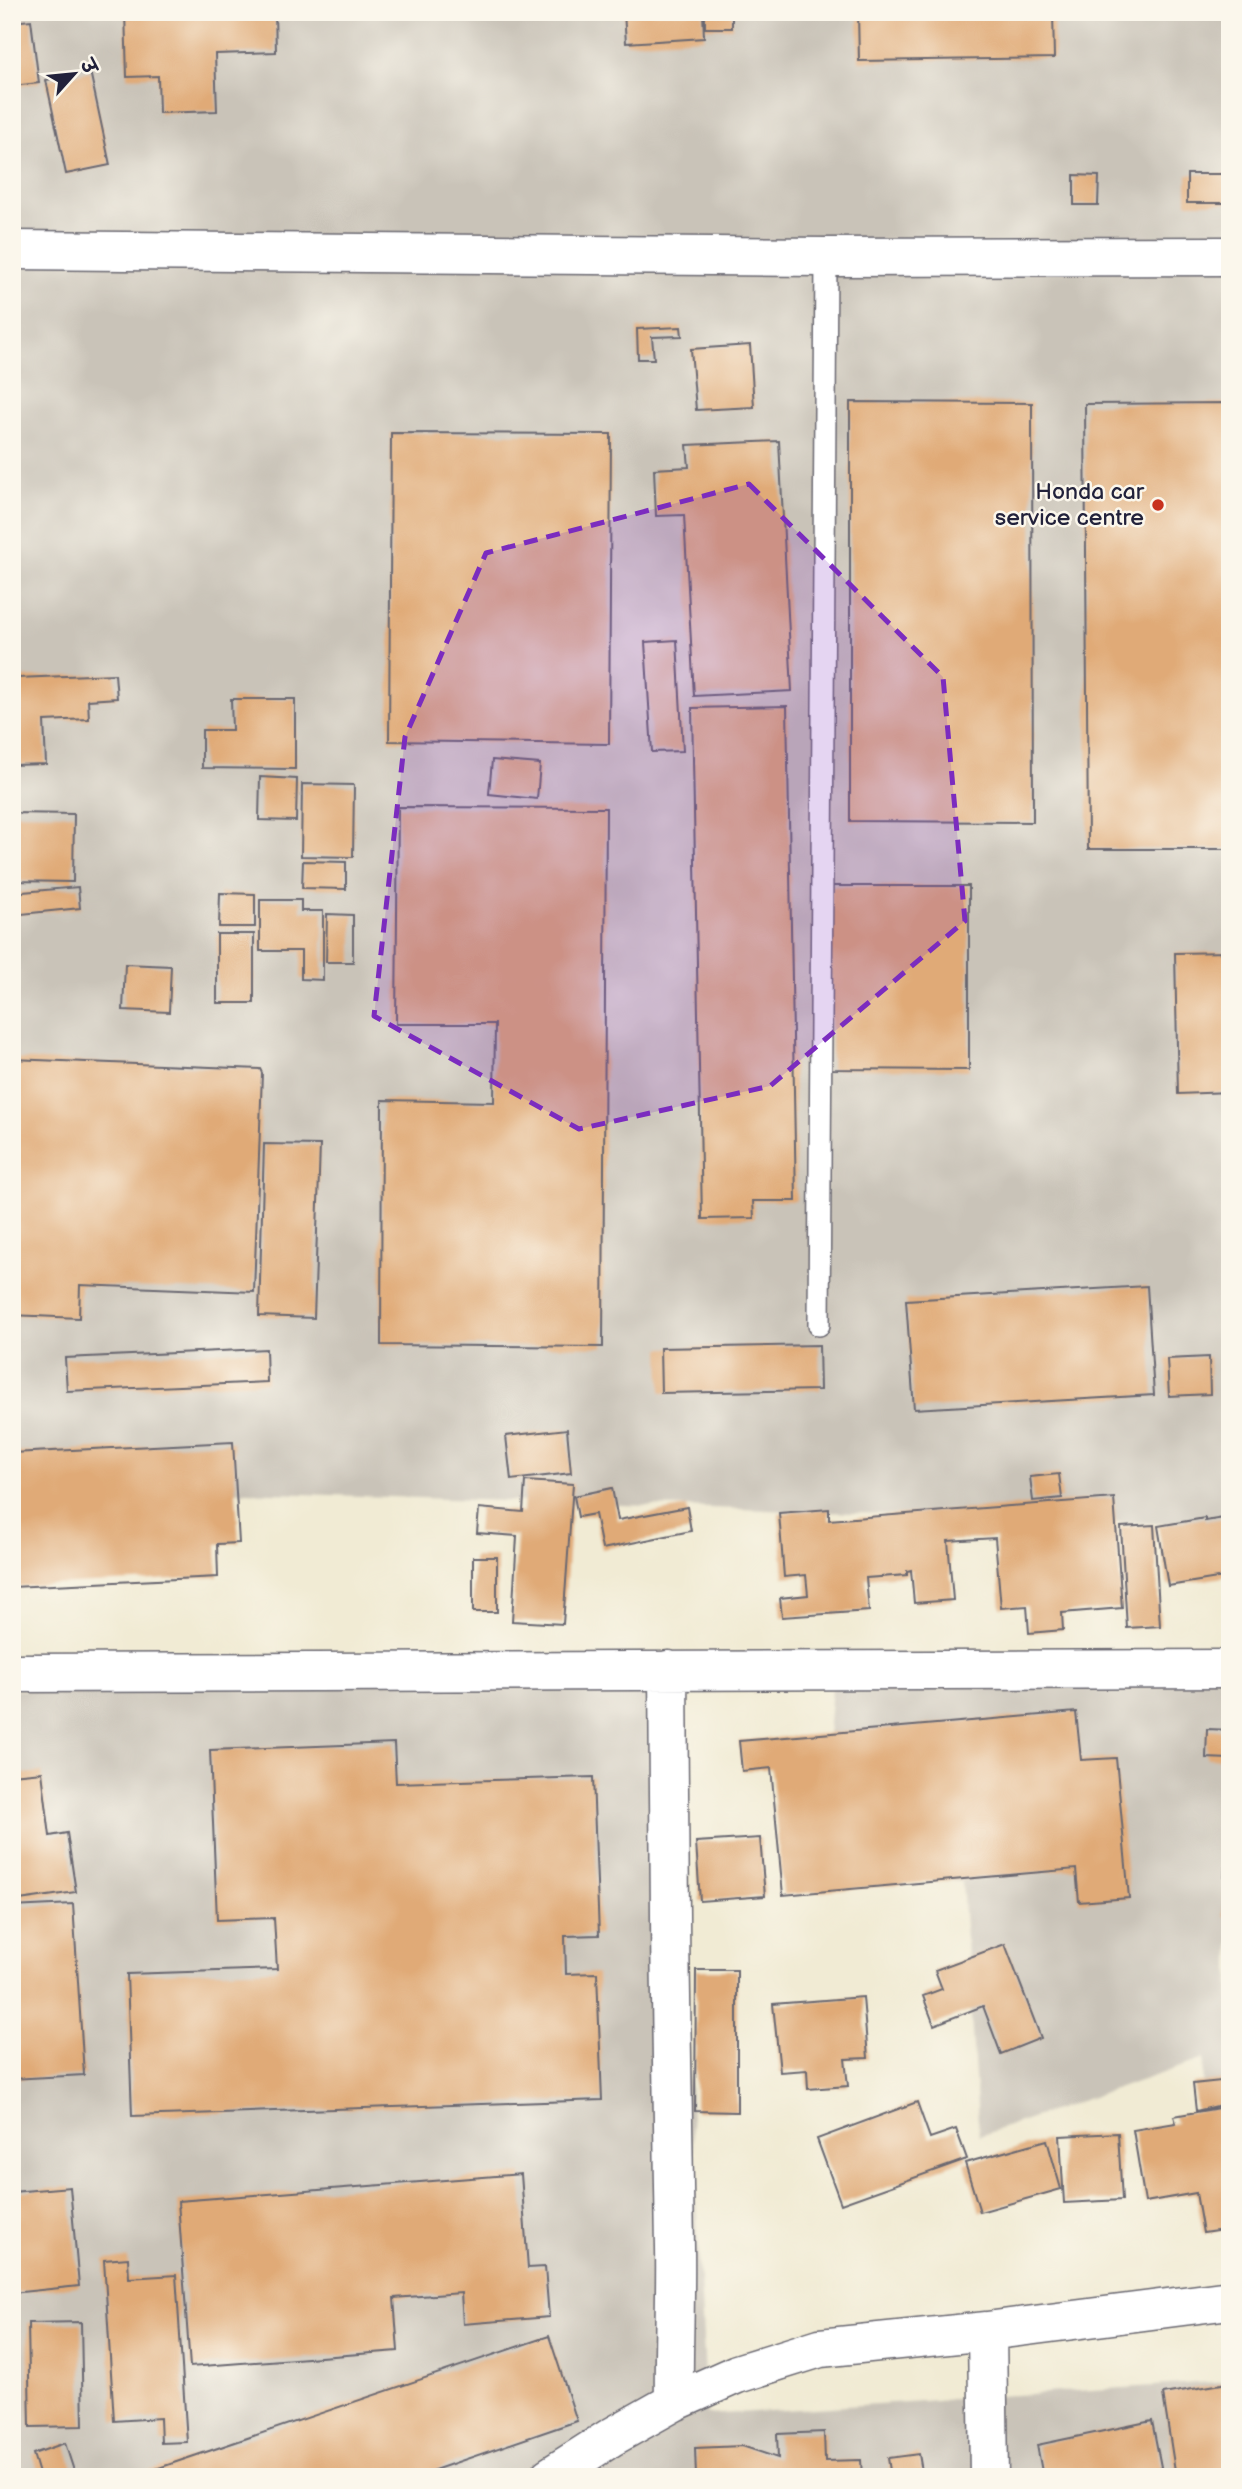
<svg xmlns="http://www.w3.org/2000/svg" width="1242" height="2489" font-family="'Balsamiq Sans','Playpen Sans Deva',sans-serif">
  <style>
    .industrial { fill: #c9c3b8 }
    .building { fill: #e0aa77 }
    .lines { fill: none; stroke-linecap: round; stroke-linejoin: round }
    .lane-casing { stroke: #6a6871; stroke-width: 24 }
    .street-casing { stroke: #6a6871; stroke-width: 41 }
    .lane { stroke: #fff; stroke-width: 21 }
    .street { stroke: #fff; stroke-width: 38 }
    .marked { fill: #7b2cbf; fill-opacity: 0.2; stroke: #7b2cbf; stroke-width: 5; stroke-dasharray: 14 9; stroke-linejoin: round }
    .poi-dot { fill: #c8321e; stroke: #fbf7ec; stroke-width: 2.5 }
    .labels { text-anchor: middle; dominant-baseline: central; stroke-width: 5; stroke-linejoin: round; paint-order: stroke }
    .poi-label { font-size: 23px; fill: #22223b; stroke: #fbf7ec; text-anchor: end }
  </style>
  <rect width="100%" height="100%" fill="#fbf7ec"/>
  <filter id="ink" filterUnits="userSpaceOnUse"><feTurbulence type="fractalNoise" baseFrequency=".0143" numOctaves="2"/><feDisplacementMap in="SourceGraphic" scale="14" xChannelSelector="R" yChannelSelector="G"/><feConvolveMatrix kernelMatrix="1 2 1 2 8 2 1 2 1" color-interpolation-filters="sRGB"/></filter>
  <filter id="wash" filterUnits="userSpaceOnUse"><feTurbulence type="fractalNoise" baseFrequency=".00686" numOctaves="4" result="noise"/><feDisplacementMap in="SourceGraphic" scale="28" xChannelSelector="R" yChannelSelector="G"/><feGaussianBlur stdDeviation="1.57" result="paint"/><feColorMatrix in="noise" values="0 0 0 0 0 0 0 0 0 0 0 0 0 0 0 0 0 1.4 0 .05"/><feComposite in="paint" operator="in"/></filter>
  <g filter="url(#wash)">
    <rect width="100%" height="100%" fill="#f1ebd4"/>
    <path class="industrial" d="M12,12H1230V1526L12,1484Z
      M1230,1674V2183L1200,2177L1204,2059L979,2136L962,1882L817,1870L833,1675Z
      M669,1675L707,2415L1230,2381V2477H12V1690Z"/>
    <g id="blocks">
      <path class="building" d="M125,12H275L276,52L215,54L217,111L159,113L158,76L127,77Z
        M624,12H703L704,38L626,43Z
        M705,12H732V28H705Z
        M858,12H1053L1054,58L859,61Z
        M31,20L39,83L12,86V22Z
        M90,71L110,165L66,174L46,80Z
        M1187,174H1230V203H1187Z
        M1074,175L1099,176L1098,205H1074Z
        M681,327L682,336L652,337L654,359H638L637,329Z
        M750,345L754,407L696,410L691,349Z
        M850,402L1032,403L1033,822L850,821Z
        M1230,403V849H1088L1085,404Z
        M391,433L611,434L609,744L389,741Z
        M779,441L792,691L694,696L684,515L656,516L654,469L689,467L687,445Z
        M677,640L683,751L652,752L645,642Z
        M115,674L117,698L88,700L89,719L44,721L46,764L12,765V695H18L17,678Z
        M231,699H295V769L202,768V730H232Z
        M787,706L796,1201H753L754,1218L702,1219L692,708Z
        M492,760L540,764L537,799L489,794Z
        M260,777L297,779L296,821L259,820Z
        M302,784L354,785L353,857L301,856Z
        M398,807L606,808L603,1347L381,1345L382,1100L494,1102L495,1024H396Z
        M12,813L74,814L73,882L12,881Z
        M303,861L346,862V889L302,888Z
        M831,886H969V1070L831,1069Z
        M78,887L80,908L12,915V893Z
        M220,893L255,894V927H219Z
        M260,900H301V911H323V980L301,979V951H260Z
        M327,914L353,915V962H326Z
        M217,934H254V1003H217Z
        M1230,952V1092L1178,1094L1175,953Z
        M125,964L171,966L169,1012L123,1010Z
        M12,1059L260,1069L262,1073L254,1292L80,1285L79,1318L12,1315Z
        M264,1144L320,1145L314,1318L259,1316Z
        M1147,1286L1154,1395L914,1409L906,1300Z
        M819,1345L820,1390L661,1393L660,1348Z
        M266,1349L267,1382L67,1391L65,1358Z
        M1209,1357L1210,1394L1169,1396L1167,1359Z
        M567,1429L571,1473L511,1480L506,1436Z
        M233,1442L239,1543L217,1544L218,1577L12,1587V1453Z
        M1059,1474L1062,1498L1033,1501L1030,1477Z
        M525,1481L573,1484L563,1624L512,1621L517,1536L477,1533L479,1508L523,1512Z
        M612,1488L618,1520L687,1507L691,1531L602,1549L595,1514L578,1517L574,1496Z
        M1114,1498L1122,1608L1062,1613L1063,1630L1029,1633L1027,1606L1001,1608L995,1538L948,1541L953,1600L914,1603L911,1570L907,1571V1575L866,1578L869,1611L782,1617L780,1598L808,1595L806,1575L784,1577L779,1513L829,1509V1520Z
        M1230,1517V1576L1168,1586L1158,1526L1205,1518V1521Z
        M1154,1525L1160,1626L1127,1628L1121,1527Z
        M473,1557H497V1612H473Z
        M1076,1712L1081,1760L1116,1758L1129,1898L1079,1902L1076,1869L783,1895L771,1768L742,1771L739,1741Z
        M1207,1729L1230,1730V1759L1206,1758Z
        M394,1743L396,1783L593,1777L599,1935L565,1936L566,1974L597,1973L602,2100L132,2116L127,1974L277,1969L274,1918L217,1920L210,1750Z
        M42,1772L50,1836L67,1833L76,1892L12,1901V1775Z
        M1228,1789H1230V1917L1223,1916Z
        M760,1838L765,1896L700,1901L696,1842Z
        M73,1904L84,2075L12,2079V1907Z
        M1005,1944L1041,2038L1001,2054L983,2006L934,2025L923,1996L942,1989L935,1970Z
        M696,1970H737V2112L695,2111Z
        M863,1997L868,2058L845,2059L848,2086L808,2089L807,2070L780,2072L773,2004Z
        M1230,2080V2103L1196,2111L1193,2084Z
        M917,2102L930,2138L956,2129L967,2159L841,2204L817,2139Z
        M1230,2106V2229L1203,2233L1196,2193L1145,2202L1133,2130L1176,2123L1174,2116Z
        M1118,2133L1122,2200L1064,2203L1060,2136Z
        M1047,2140L1061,2189L980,2212L965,2163Z
        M521,2174L528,2268L545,2267L549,2317L463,2324L461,2293L394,2298L398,2351L190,2367L178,2201Z
        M70,2187L79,2286L12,2293V2192Z
        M128,2258L129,2278L176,2275L187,2442L161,2443L160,2418L114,2421L104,2260Z
        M81,2322L83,2426L30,2427L28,2323Z
        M549,2336L577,2421L414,2477H132Z
        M1228,2383L1230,2477H1176L1163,2394Z
        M1152,2421L1162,2472L1137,2477H1043L1037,2445Z
        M824,2432L825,2461L861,2460L862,2477H696L695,2448L742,2446L778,2458L777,2434Z
        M65,2443L76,2477H40L33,2454Z
        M919,2454L923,2477H891L888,2458Z"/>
    </g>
  </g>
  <g filter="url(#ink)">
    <use href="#blocks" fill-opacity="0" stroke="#6a6871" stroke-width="2"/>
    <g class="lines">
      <defs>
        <path id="lane" d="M819,1325L826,257"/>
        <path id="street" d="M12,250L826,257L1230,256
          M12,1673L1230,1669
          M987,2331L989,2477
          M674,2402L737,2374L820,2348L987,2331L1230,2300
          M549,2477L610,2438L674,2402C673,2350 676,2299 675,2248C671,2055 669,1863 668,1670"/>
      </defs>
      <use href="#lane" class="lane-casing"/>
      <use href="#street" class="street-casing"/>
      <use href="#lane" class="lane"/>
      <use href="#street" class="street"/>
    </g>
  </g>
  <path class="marked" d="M749,484L943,677L965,921L770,1086L579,1129L374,1016L405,737L486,553Z"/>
  <circle class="poi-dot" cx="1158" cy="505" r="7"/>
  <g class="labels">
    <g class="poi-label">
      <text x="1144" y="492">Honda car<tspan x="1144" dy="26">service centre</tspan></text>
    </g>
  </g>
  <rect width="1242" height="2489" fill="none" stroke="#fbf7ec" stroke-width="42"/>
  <g transform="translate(74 74) rotate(63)" stroke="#fbf7ec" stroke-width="5" paint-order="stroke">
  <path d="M0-5L12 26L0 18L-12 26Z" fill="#22223b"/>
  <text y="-10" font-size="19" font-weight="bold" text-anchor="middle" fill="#22223b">उ</text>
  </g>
</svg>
